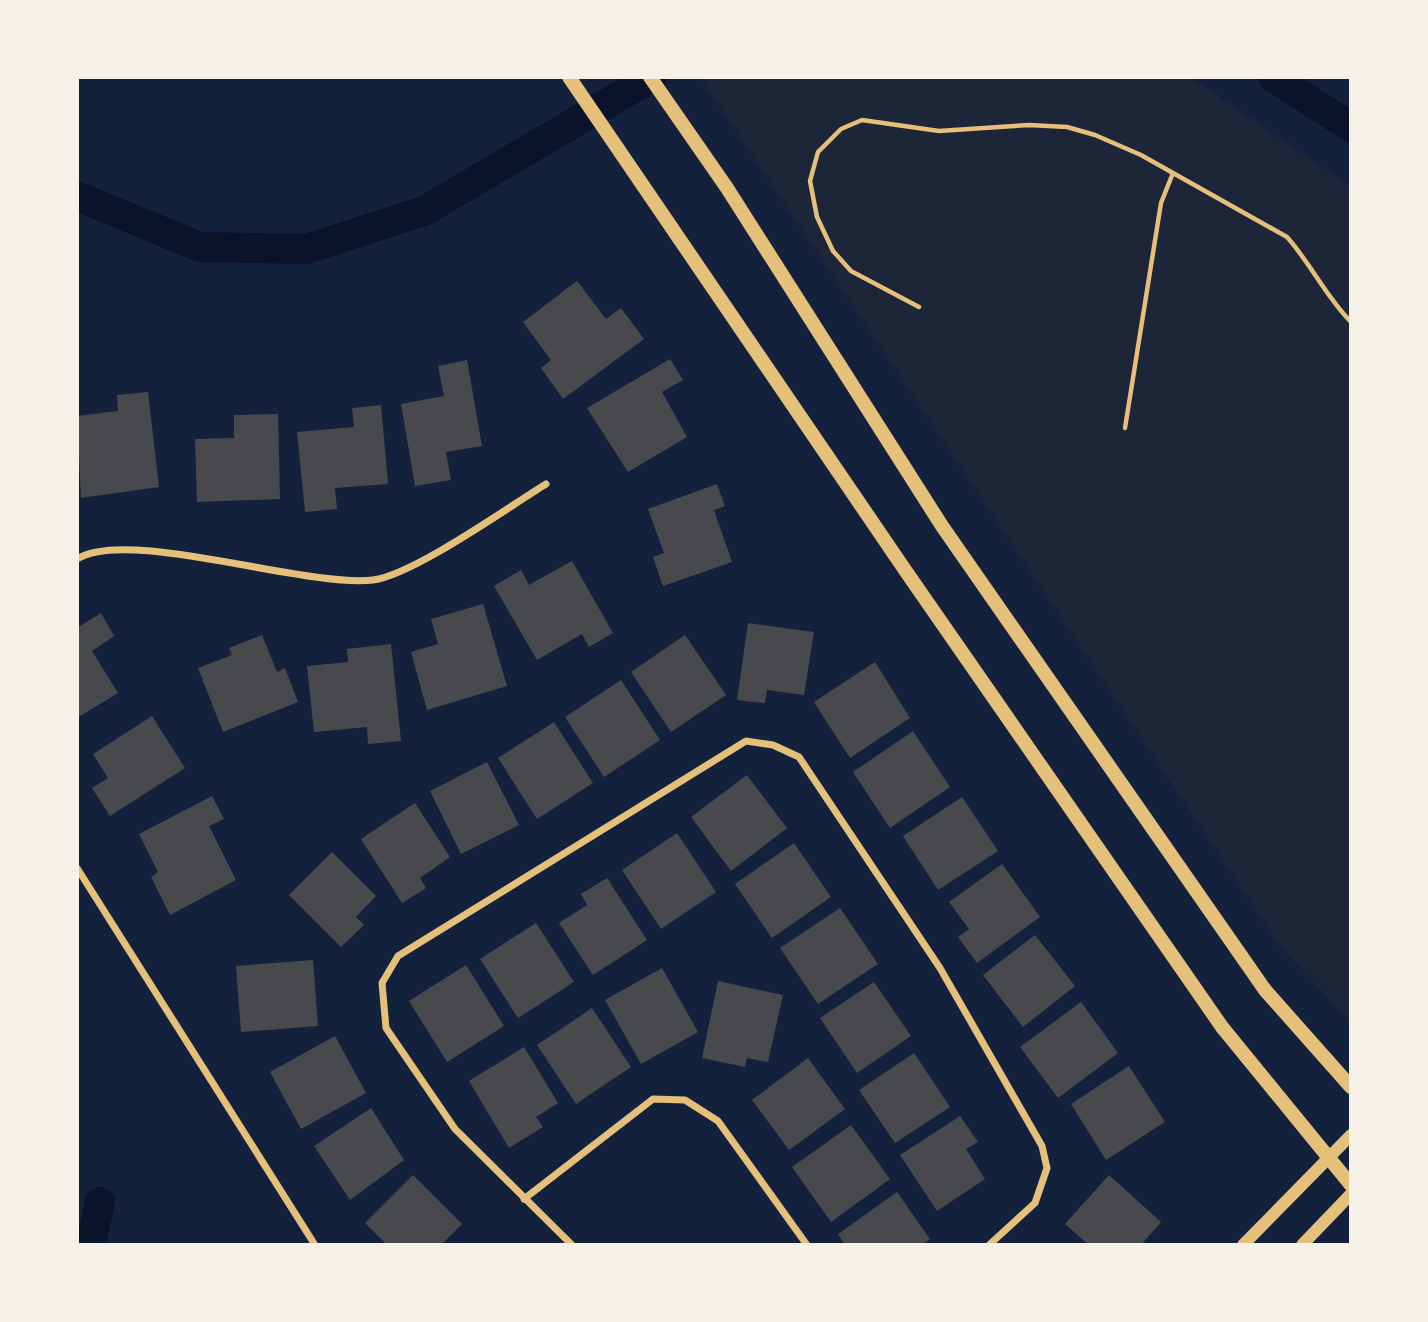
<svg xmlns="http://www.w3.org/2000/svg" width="1428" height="1322" font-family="'Space Grotesk',sans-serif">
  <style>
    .green { fill: #1d2539 }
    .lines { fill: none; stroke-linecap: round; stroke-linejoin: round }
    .canal { stroke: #0b132b; stroke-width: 30 }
    .building { fill: #48494c }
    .path { stroke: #e5c07b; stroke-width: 4.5 }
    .minor { stroke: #e5c07b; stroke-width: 7 }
    .tertiary { stroke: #e5c07b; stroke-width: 12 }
    .secondary { stroke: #e5c07b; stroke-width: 14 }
  </style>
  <rect width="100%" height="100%" fill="#14213d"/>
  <path class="green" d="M708,77H1190L1351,186V1023L1280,946L702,80Z"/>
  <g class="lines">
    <path class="canal" d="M1273,77L1351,127
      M77,196L200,247L306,249L424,211L652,77
      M91,1245L100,1202"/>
  </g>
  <path class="building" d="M577,281L606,319L621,308L644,339L563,399L541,368L551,360L523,322Z
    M670,359L683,380L662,392L687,437L628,472L587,408Z
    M467,360L482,446L446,452L451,480L415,486L401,404L444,396L438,366Z
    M148,392L159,487L81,498L77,416L118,411L117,395Z
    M381,405L388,484L335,488L337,509L305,512L297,432L354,427L352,408Z
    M278,414L280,499L197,502L195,439L234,438V415Z
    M717,484L725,506L714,510L732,562L663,586L653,557L664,553L648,509Z
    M572,561L613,633L589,647L582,634L537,660L494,586L521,570L529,585Z
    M483,604L507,686L427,710L411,652L438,644L431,619Z
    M101,613L114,636L92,651L118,693L77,718V628Z
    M748,623L814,632L804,695L767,690L765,703L737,700Z
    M262,635L277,672L285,668L298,702L223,732L198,668L232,655L229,648Z
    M685,635L726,695L671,732L631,672Z
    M391,644L401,741L368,744L367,727L314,732L307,666L348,662L347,649Z
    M875,662L910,718L850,758L814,702Z
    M621,680L660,740L604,777L565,717Z
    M152,716L185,768L110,816L92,788L108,778L93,754Z
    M554,722L593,783L537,819L498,758Z
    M913,731L950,787L890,828L853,772Z
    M487,762L519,825L461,854L430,791Z
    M747,775L787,828L731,871L691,817Z
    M212,796L224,819L209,826L236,880L170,915L151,877L158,872L139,834Z
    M962,797L998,851L938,890L903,836Z
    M415,803L450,857L420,878L426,888L402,903L361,839Z
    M677,833L716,892L661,929L622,870Z
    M794,843L831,897L772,938L735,884Z
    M332,852L376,896L356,917L364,925L341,947L289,895Z
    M1002,864L1040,917L977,963L958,937L969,929L949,902Z
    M607,878L647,940L593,975L559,923L587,905L581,894Z
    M840,908L878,964L818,1004L780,948Z
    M536,923L574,982L518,1018L480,959Z
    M1035,935L1075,986L1023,1027L983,975Z
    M313,960L318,1026L241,1032L236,966Z
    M466,965L504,1026L447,1062L409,1001Z
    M662,968L698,1032L641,1064L605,1000Z
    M718,981L783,995L768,1062L747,1058L745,1067L702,1058Z
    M874,982L911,1036L857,1073L820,1018Z
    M1081,1002L1118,1053L1058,1098L1020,1047Z
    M592,1008L631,1067L576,1104L537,1045Z
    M335,1036L366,1093L301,1129L270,1072Z
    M524,1047L558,1103L536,1117L543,1127L509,1148L469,1081Z
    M914,1053L950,1107L895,1143L859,1090Z
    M808,1058L845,1109L789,1150L752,1100Z
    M1129,1066L1165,1122L1106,1160L1071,1104Z
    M371,1108L404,1160L350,1200L314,1146Z
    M960,1116L978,1142L966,1149L985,1179L937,1211L900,1155Z
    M851,1125L890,1179L831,1222L792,1167Z
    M413,1175L462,1224L441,1245H387L365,1223Z
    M1109,1175L1161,1222L1141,1245H1089L1065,1224Z
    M897,1192L930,1239L922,1245H845L838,1234Z"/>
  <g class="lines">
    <path class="path" d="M919,307L851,271L833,251L817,217L810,181L818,152L841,129L862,120L939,131L1029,125L1067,127L1095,135L1141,155L1287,237C1311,264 1326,297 1351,322
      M1125,428L1161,203L1173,173"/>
    <path class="minor" d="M77,559C127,527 305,588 373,580C413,575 507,508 546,484
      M77,868L315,1245
      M524,1199L653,1099L685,1100L718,1121L807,1245
      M572,1245L455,1129L386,1028L382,983L398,956L746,741L773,745L799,757L940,968L1042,1146L1047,1168L1035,1203L989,1245"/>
    <path class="tertiary" d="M1243,1245L1351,1135
      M1302,1245L1351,1194"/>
    <path class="secondary" d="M569,77L905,570L1222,1027L1351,1185
      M650,77L727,188L942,526L1265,990L1351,1087"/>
  </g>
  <rect width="1428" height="1322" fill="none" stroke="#f6f1e7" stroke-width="158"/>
</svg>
